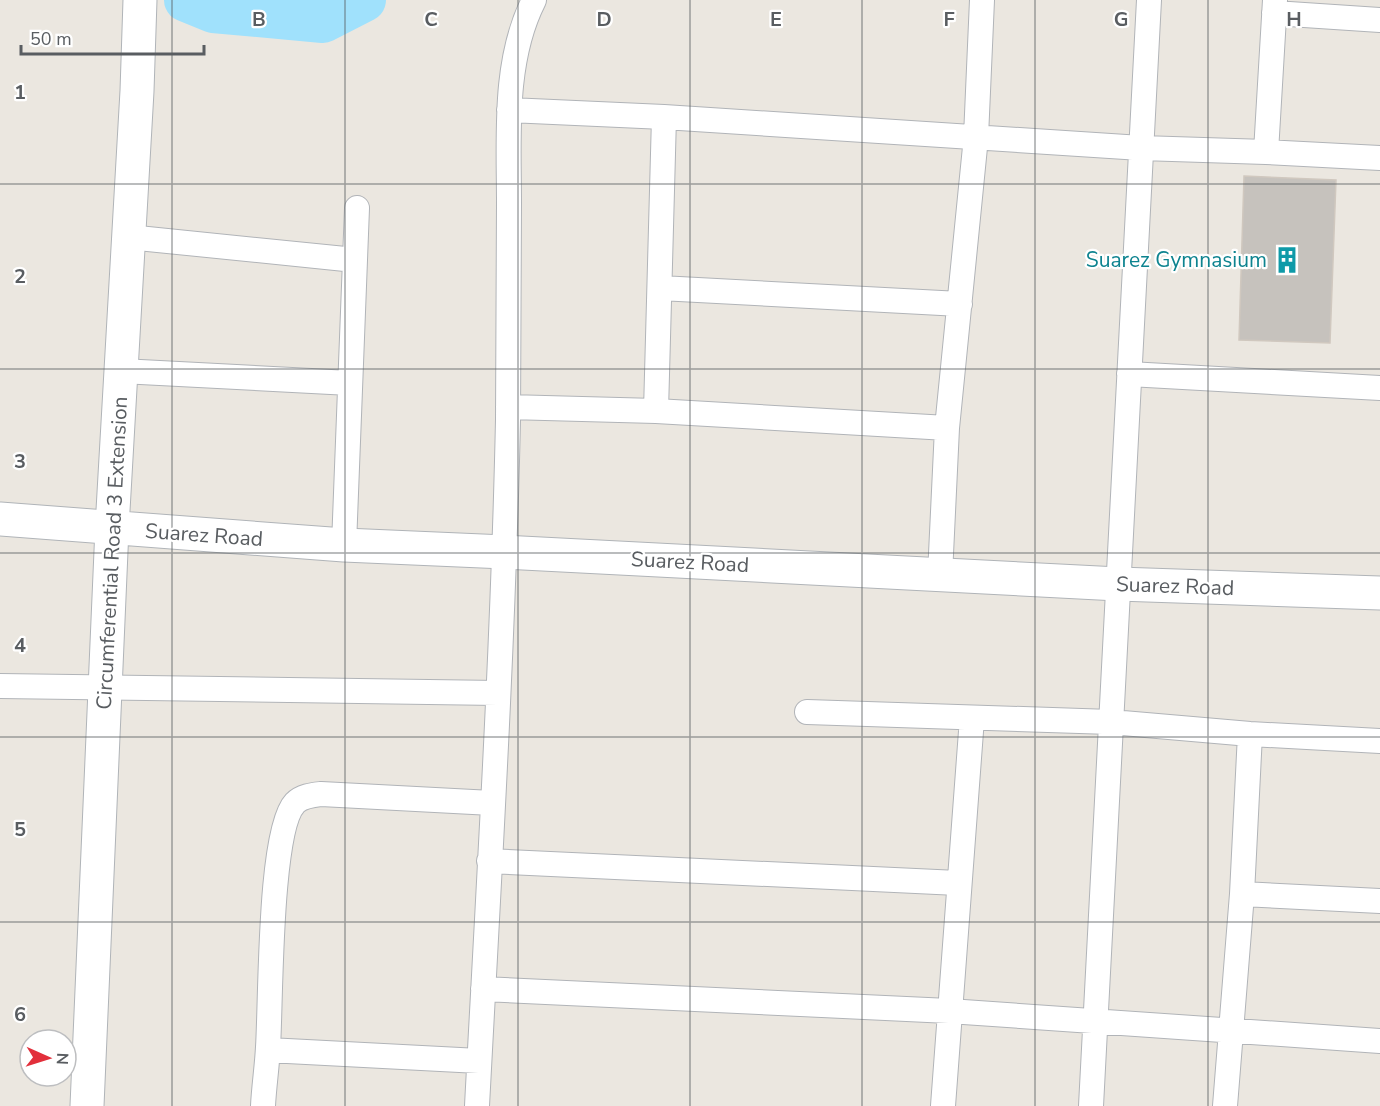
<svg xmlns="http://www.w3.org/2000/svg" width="1380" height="1106" font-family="'Nunito Sans',sans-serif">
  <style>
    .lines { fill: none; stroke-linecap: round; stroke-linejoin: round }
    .river { stroke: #a0e1fc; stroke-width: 44 }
    .building { fill: #c6c2bd; stroke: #d0c8bf; stroke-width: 1.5 }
    .street-casing { stroke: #b1b4b8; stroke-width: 26 }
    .secondary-casing { stroke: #b0b4b8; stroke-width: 35 }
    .street { stroke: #fff; stroke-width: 24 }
    .secondary { stroke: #fff; stroke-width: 33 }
    .grid { fill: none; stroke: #595d61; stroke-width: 1.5; stroke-opacity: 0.55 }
    .labels { text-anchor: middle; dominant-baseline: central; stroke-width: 4.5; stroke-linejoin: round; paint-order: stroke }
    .culture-label { font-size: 21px; fill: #0d838f; stroke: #fff; text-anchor: end }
    .street-label { font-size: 21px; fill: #595d61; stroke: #fff }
    .grid-label { font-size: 20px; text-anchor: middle; font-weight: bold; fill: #595d61; stroke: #fff; stroke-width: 4.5; stroke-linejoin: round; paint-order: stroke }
  </style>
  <rect width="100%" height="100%" fill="#ebe7e0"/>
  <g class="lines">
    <path class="river" d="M186,0L213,11L323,21L364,0"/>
  </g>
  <path class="building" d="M1244,176L1336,180L1330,343L1239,340Z"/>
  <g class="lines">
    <defs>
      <path id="street" d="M1274,13L1380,20
        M509,110L664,117L1141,148L1266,152L1380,158
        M1266,152L1275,0
        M128,237L355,260
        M660,288L960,304
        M121,371L350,383
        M1129,374L1380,388
        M508,407L656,411L947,428
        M656,411L664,117
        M344,545L357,208
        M940,575L947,428L976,137L982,0
        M0,686L498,693
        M807,712L1111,722L1250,734L1380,741
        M489,861L958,883
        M1242,894L1380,901
        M483,989L949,1011L1380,1041
        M268,1050L479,1061
        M263,1106C264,1086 267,1067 268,1047C271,1002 269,830 295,803C302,796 312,795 321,794L492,803
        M477,1106C489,878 503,649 508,420C509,348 508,275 509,203C509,136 503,61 534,0
        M943,1106L972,718
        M1091,1106L1149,0
        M1225,1106L1242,894L1250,734"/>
      <path id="secondary" d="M0,519L344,545L505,552L1118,584L1380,593
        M87,1106L112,528L137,91L140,0"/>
    </defs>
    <use href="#street" class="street-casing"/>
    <use href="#secondary" class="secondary-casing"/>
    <use href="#street" class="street"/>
    <use href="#secondary" class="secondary"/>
  </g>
  <path class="grid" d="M172,0V1106M345,0V1106M518,0V1106M690,0V1106M862,0V1106M1035,0V1106M1208,0V1106M0,184H1380M0,369H1380M0,553H1380M0,737H1380M0,922H1380"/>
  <defs>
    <symbol id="building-bare" viewBox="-9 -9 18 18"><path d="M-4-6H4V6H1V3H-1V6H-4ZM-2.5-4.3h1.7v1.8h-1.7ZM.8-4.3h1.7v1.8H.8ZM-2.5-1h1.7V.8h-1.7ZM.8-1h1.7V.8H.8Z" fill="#0f9aa8" stroke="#fff" stroke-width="2.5" paint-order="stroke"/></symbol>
  </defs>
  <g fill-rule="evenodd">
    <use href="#building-bare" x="1268" y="241" width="38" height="38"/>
  </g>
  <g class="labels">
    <g class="culture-label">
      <text x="1267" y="260">Suarez Gymnasium</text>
    </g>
    <g class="street-label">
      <text transform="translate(204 535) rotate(4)">Suarez Road</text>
      <text transform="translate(112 553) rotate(-87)">Circumferential Road 3 Extension</text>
      <text transform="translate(690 562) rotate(3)">Suarez Road</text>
      <text transform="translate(1175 586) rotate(2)">Suarez Road</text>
    </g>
  </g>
  <g class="grid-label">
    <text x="259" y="26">B</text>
    <text x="431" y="26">C</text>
    <text x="604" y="26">D</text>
    <text x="776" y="26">E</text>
    <text x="949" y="26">F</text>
    <text x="1121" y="26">G</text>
    <text x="1294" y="26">H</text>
    <text x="20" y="99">1</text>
    <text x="20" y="283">2</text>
    <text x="20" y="468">3</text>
    <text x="20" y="652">4</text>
    <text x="20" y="836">5</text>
    <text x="20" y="1021">6</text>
  </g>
  <g transform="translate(48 1058) rotate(93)"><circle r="28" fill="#ffffff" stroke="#bdbec0" stroke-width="1.5"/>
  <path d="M0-4.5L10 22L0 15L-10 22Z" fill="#e22f3b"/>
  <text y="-9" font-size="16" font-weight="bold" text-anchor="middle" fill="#595d61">N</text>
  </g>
  <path d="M21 45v9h183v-9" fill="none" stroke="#595d61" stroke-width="3"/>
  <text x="30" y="45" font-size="18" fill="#595d61" stroke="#ffffff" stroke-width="4.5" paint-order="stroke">50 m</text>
</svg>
